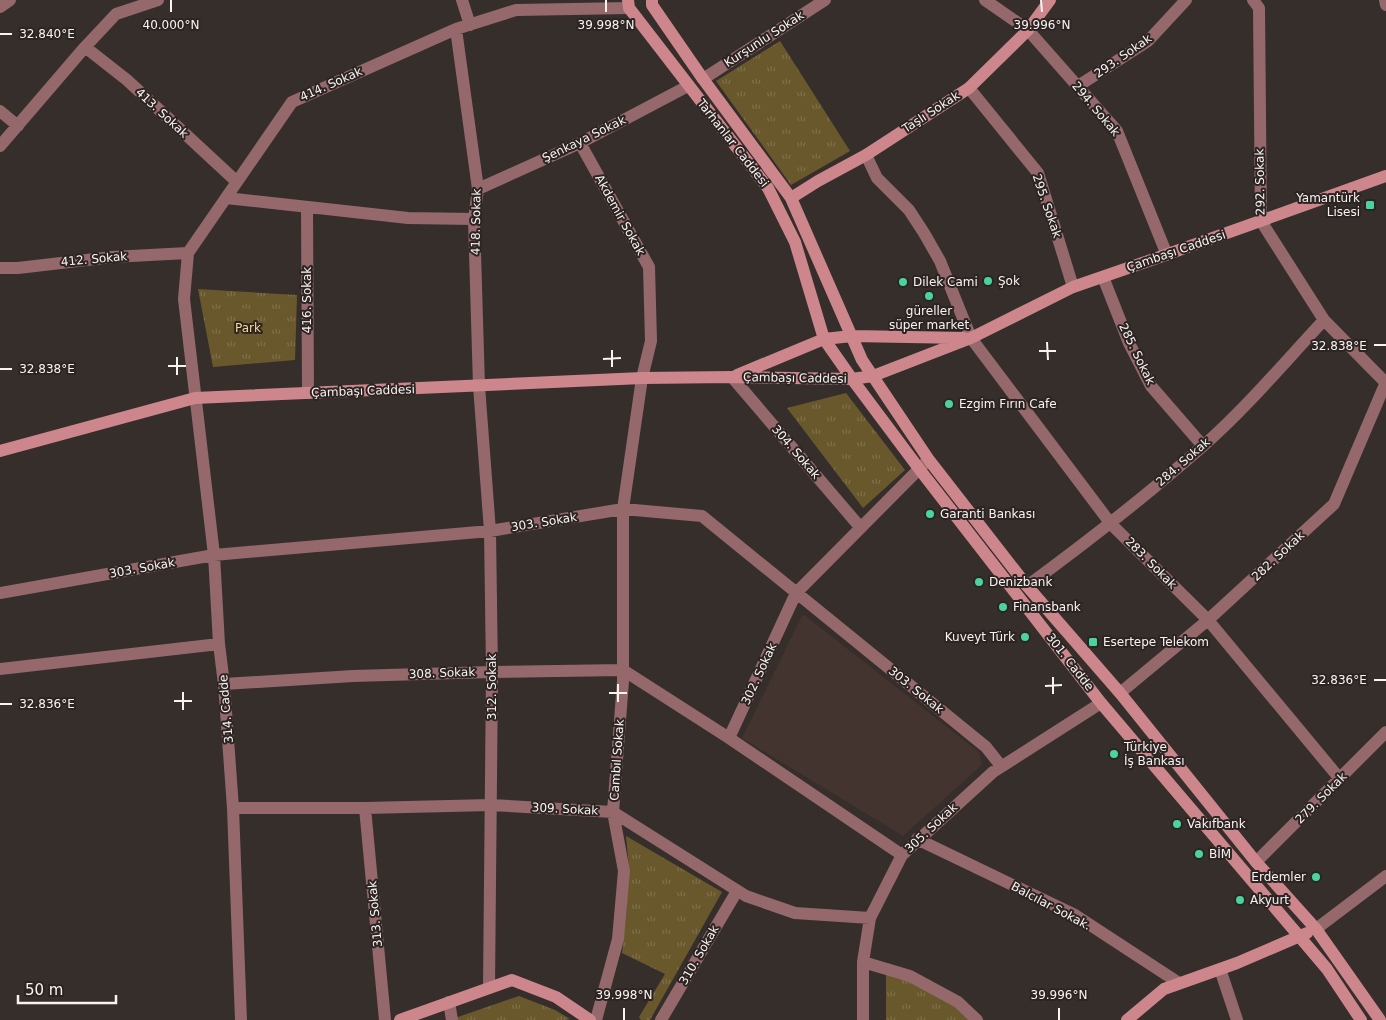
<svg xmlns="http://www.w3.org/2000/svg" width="1386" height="1020" font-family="'DejaVu Sans',sans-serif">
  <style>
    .built { fill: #43342f }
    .grass { fill: url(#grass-tufts) }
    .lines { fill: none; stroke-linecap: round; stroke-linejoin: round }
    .street { stroke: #95686b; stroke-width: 12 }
    .secondary { stroke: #cd878c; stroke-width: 12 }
    .ticks { fill: none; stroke: #f8f3f1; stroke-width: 2 }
    .poi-dot { fill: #4ad49c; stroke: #2c2422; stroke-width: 2 }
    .labels { text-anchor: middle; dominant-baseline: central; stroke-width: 4; stroke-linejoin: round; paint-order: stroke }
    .street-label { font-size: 12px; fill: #f8f3f1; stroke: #2c2422 }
    .poi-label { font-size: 12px; fill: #f8f3f1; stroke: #2c2422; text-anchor: start }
    .park-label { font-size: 12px; fill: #f8db91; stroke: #2c2422 }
    .ticks-label { font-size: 12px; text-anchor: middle; fill: #f8f3f1; stroke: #2c2422; stroke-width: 4; stroke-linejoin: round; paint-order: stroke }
  </style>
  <defs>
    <pattern id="grass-tufts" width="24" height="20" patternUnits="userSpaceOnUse" patternTransform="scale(1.25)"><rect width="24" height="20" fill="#69582c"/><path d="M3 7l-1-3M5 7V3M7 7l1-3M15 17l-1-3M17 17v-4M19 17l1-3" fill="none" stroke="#7f704b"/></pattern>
  </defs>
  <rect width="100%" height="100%" fill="#362e2b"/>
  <path class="built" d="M803,614L979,752L982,765L903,836L742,738Z"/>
  <path class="grass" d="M780,41L850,151L791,185L716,81Z
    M198,289L297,295L295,360L213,367Z
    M846,393L905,470L863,508L787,408Z
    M626,836L722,892L650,1020H641L639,1017L665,974L622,953L626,916L629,867Z
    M886,972L936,990L972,1020H886Z
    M519,996L555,1010L570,1019L566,1020H456L455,1018Z"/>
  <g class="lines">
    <path class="street" d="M462,0L470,25
      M985,0L1028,30L1117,131L1167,255
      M1253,0L1259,8L1261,221L1324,320L1386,383
      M1385,0L1386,5
      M0,7L10,0
      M456,29L478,189L474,219L479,386L490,531L492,672L489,988
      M85,47L127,80L237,182
      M703,79L825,0
      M1078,86L1148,41L1186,0
      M969,88L1038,173L1073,287
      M0,111L18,126
      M580,143L649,267L651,341L642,378L623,509V681L613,812L624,871L618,939L596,1020
      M0,146L85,47L116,14L158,0
      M866,155L877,178L909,210L924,233L940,261L971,338L1111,524L1208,620L1340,779
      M478,189L580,143L688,86
      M226,198L408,218L474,219
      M307,207L308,393
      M0,268H18L112,257L188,253
      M1103,277L1129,343L1151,386L1203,446
      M732,377L860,527
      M1027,586C1087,542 1146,496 1203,446C1246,408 1284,363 1324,320
      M0,593L214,555L490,531L623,509L702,516L986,747L1001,766
      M0,669L219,644
      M224,684L353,676L492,672L623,670L729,738
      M1120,693L1208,620L1334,504L1386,382
      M233,808H365L491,805L613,812L746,896L795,913L870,918
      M365,808L385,1020
      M917,839L1075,915L1179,983
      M902,855L729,738L796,593L926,462
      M1256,862L1386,732
      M1316,929L1386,876
      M863,962L910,976L958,1002L977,1020
      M1220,969L1237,1020
      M449,1002L452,1020
      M241,1020L233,808L224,684L219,644L214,555L184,299L188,253L292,102L456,29L516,10L629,8
      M661,1020L737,891
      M863,1020V962L870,918L902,855L993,772L1101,703"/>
    <path class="secondary" d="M628,0L629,8L768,188L795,242L824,339L852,379L920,470L1101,703L1327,969L1361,1020
      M652,0V5L703,79L791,198L862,360L929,460L1027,586L1120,693L1256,862L1316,929L1380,1020
      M791,198L818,181L866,155L969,88L1028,30L1050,0
      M737,375L824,339L852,336L964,338
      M0,451L195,398L642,378L732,377L852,379L873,376L971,338L1073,287L1154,259L1386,176
      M400,1020L512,980L556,997L590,1020
      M1127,1020L1164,989L1237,963L1307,933"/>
  </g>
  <path class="ticks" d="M171,0V12M606,0V12M1041,0L1042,12M0,34H12M1047,342L1048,360M1374,345H1386M612,350V367M1039,351H1056M177,357V375M603,359L621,358M168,366H186M0,369H12M1053,677V694M1374,680H1386M618,684V702M1045,686L1062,685M183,692V710M609,693H627M174,701H192M0,704H12M624,1008V1020M1059,1008V1020"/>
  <g class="poi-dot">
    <rect x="1365" y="200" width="10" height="10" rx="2.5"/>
    <circle cx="988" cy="281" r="5"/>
    <circle cx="903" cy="282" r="5"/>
    <circle cx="929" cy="296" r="5"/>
    <circle cx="949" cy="404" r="5"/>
    <circle cx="930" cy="514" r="5"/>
    <circle cx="979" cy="582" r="5"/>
    <circle cx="1003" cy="607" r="5"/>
    <circle cx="1025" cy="637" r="5"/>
    <rect x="1088" y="637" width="10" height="10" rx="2.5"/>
    <circle cx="1114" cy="754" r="5"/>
    <circle cx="1177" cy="824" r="5"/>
    <circle cx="1199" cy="854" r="5"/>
    <circle cx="1316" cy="877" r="5"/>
    <circle cx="1240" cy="900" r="5"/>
  </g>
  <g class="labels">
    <g class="street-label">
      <text transform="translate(764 39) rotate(-33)">Kurşunlu Sokak</text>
      <text transform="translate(1123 56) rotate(-35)">293. Sokak</text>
      <text transform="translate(331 84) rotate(-24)">414. Sokak</text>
      <text transform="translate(1096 109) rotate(50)">294. Sokak</text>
      <text transform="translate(931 112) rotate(-33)">Taşlı Sokak</text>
      <text transform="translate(162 113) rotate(43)">413. Sokak</text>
      <text transform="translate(584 139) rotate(-26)">Şenkaya Sokak</text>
      <text transform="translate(733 143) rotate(52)">Tarhanlar Caddesi</text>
      <text transform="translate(1260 182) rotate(-91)">292. Sokak</text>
      <text transform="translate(1047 206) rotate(71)">295. Sokak</text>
      <text transform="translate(620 215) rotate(61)">Akdemir Sokak</text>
      <text transform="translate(476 222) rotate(-89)">418. Sokak</text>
      <text transform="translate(1176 251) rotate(-19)">Çambaşı Caddesi</text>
      <text transform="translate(94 259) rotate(-5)">412. Sokak</text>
      <text transform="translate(307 300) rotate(-90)">416. Sokak</text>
      <text transform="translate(1137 354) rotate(64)">285. Sokak</text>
      <text transform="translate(795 378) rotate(1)">Çambaşı Caddesi</text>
      <text transform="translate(363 391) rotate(-2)">Çambaşı Caddesi</text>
      <text transform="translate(796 452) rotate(49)">304. Sokak</text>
      <text transform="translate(1183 462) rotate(-41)">284. Sokak</text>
      <text transform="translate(544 522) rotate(-9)">303. Sokak</text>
      <text transform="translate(1278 556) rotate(-43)">282. Sokak</text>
      <text transform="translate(1151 563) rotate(45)">283. Sokak</text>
      <text transform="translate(142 568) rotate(-10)">303. Sokak</text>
      <text transform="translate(1070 662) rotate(52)">301. Cadde</text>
      <text transform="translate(442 673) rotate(-2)">308. Sokak</text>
      <text transform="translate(759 674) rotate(-65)">302. Sokak</text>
      <text transform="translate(492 687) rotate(-90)">312. Sokak</text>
      <text transform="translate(916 690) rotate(39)">303. Sokak</text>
      <text transform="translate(226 709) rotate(-95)">314. Cadde</text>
      <text transform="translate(617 760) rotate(-86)">Cambıl Sokak</text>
      <text transform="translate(1321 798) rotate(-45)">279. Sokak</text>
      <text transform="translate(565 809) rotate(3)">309. Sokak</text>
      <text transform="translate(931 828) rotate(-43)">305. Sokak</text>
      <text transform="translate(1051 906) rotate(28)">Balcılar Sokak.</text>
      <text transform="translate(375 914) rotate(-95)">313. Sokak</text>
      <text transform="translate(699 955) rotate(-60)">310. Sokak</text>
    </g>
    <g class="poi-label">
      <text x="1360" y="198" text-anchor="end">Yamantürk<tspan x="1360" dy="14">Lisesi</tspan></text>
      <text x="998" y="281">Şok</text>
      <text x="913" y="282">Dilek Cami</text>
      <text x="929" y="311" text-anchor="middle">güreller<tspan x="929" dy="14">süper market</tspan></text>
      <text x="959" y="404">Ezgim Fırın Cafe</text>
      <text x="940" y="514">Garanti Bankası</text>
      <text x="989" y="582">Denizbank</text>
      <text x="1013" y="607">Finansbank</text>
      <text x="1015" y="637" text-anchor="end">Kuveyt Türk</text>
      <text x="1103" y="642">Esertepe Telekom</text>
      <text x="1124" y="747">Türkiye<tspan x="1124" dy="14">İş Bankası</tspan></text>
      <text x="1187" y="824">Vakıfbank</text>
      <text x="1209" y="854">BİM</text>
      <text x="1306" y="877" text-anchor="end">Erdemler</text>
      <text x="1250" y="900">Akyurt</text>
    </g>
    <g class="park-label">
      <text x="248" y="328">Park</text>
    </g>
  </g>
  <g class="ticks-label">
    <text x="171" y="29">40.000°N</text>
    <text x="606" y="29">39.998°N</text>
    <text x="1042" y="29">39.996°N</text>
    <text x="47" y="38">32.840°E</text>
    <text x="1339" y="350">32.838°E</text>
    <text x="47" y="373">32.838°E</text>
    <text x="1339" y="684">32.836°E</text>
    <text x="47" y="708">32.836°E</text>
    <text x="624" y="999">39.998°N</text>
    <text x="1059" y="999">39.996°N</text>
  </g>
  <path d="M18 995v8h98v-8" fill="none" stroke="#f8f3f1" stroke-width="2.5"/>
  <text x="25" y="995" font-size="15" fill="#f8f3f1" stroke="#2c2422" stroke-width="4" paint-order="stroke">50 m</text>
</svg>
